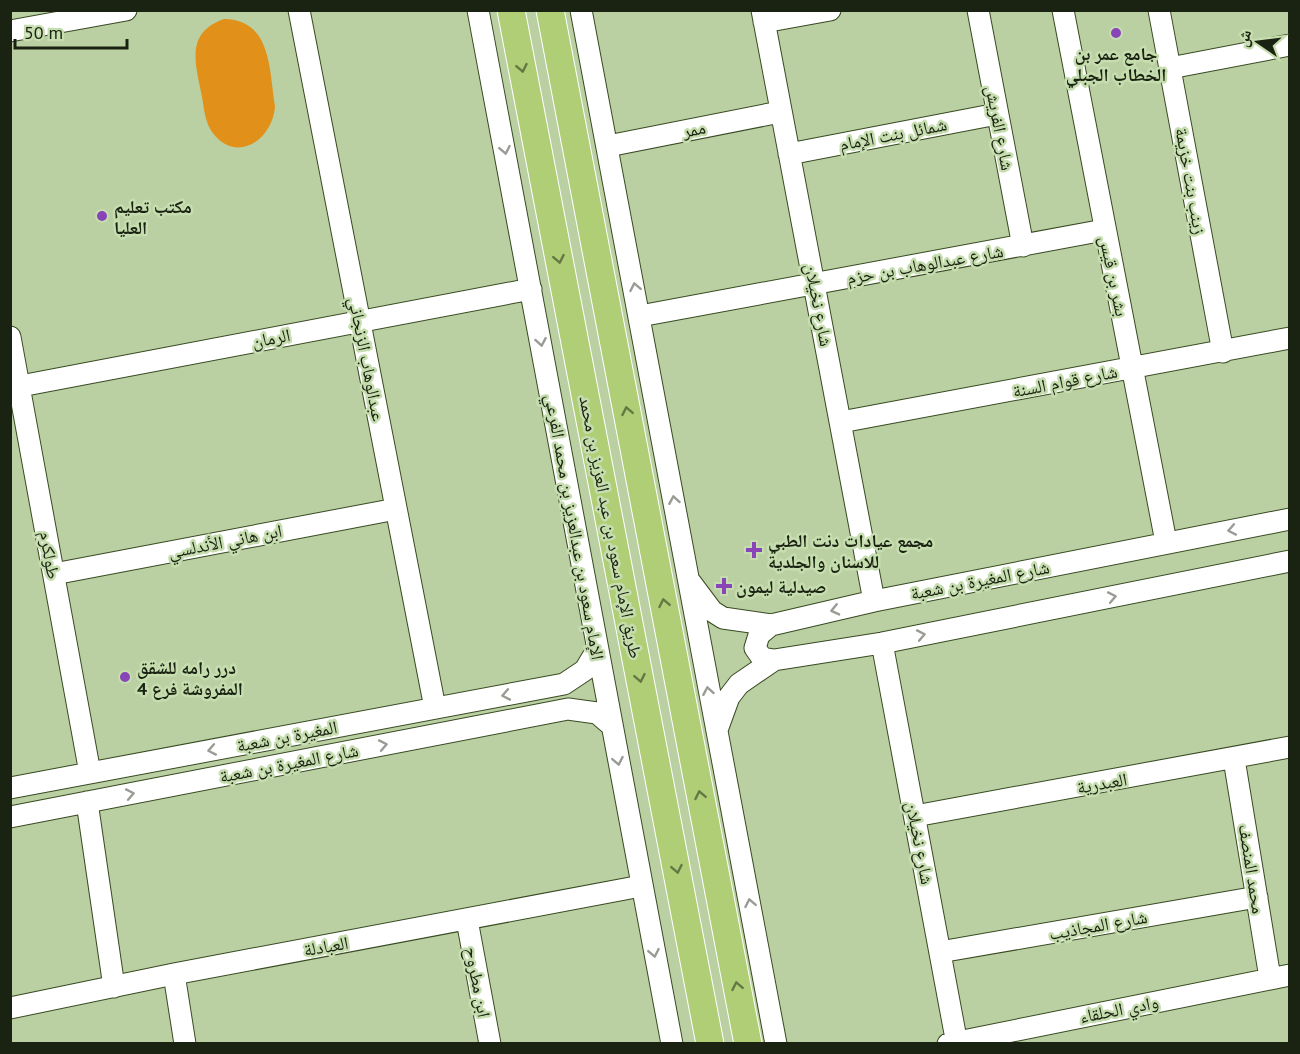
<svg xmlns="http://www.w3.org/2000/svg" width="1300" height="1054" font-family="'PT Sans','Noto Naskh Arabic',sans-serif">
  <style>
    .green { fill: #e19019 }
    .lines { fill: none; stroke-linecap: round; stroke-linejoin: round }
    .minor-casing { stroke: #384a22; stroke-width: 23 }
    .major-casing { stroke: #fff; stroke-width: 29 }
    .minor { stroke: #fff; stroke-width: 21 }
    .major { stroke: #afce76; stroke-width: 27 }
    .oneway { stroke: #647844 }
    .oneway2 { stroke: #989c94 }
    .poi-dot { fill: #8944b8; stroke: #c6ddaf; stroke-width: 2 }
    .labels { text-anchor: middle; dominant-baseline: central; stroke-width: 5; stroke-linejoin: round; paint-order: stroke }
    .poi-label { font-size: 18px; font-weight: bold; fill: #1a2211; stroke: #c6ddaf; text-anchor: start }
    .street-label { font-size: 18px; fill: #1a2211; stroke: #c6ddaf }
  </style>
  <rect width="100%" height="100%" fill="#bad0a2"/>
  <path class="green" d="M224,19C272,20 269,70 275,106C273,140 236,165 212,132C205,122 204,108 202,97C196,65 184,33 224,19Z"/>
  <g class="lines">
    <defs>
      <path id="minor" d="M299,10L435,708
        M478,10L672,1044
        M581,10L776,1044
        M762,10L874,601
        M978,10L1023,246
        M1063,10L1166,542
        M1159,10L1223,352
        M764,22L830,10
        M10,31L126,10
        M1170,68L1290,45
        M608,146L780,112
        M789,154L997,114
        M640,316L1104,230
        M10,337L90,773
        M10,388L531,289
        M841,422L1290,338
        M54,574L396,509
        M691,583L712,611L723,618L771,625L874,601L1290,519
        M771,625L759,635L755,648L762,658L774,660
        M882,643L957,1044
        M717,730L729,697L739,684L774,660L882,643L1290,561
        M1234,759L1270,978
        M10,788L564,684L585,670L597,650
        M87,802L114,987
        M915,816L1290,747
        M10,817L568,709L597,713L611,725
        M467,920L490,1044
        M940,952L1257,897
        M174,974L185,1044
        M10,1008L174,974L641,886
        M948,1044L1290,975"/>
      <path id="major" d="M511,10L710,1044
        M550,10L748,1044"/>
    </defs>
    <use href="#minor" class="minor-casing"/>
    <use href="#major" class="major-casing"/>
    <use href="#minor" class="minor"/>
    <use href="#major" class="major"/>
  </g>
  <defs><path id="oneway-chevron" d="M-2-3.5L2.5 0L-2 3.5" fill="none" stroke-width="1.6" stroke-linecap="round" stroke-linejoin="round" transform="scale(1.5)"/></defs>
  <g class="oneway">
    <use href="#oneway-chevron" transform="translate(522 68) rotate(79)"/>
    <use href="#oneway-chevron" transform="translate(559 259) rotate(79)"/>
    <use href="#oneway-chevron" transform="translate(627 411) rotate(-101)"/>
    <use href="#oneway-chevron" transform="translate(664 603) rotate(-101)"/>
    <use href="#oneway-chevron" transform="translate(640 678) rotate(79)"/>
    <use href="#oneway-chevron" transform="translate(700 795) rotate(-101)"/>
    <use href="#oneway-chevron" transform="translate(677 869) rotate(79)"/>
    <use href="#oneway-chevron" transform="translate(737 986) rotate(-101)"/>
  </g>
  <g class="oneway2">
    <use href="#oneway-chevron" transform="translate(505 150) rotate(79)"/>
    <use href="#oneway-chevron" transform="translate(635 287) rotate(-101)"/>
    <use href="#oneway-chevron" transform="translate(541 342) rotate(80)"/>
    <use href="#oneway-chevron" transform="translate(674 500) rotate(-100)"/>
    <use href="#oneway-chevron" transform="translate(1232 530) rotate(169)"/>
    <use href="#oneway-chevron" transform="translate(1112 597) rotate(-11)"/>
    <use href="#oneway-chevron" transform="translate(835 610) rotate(167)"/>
    <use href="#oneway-chevron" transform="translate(921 635) rotate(-11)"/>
    <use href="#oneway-chevron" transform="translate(708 691) rotate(-100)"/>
    <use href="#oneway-chevron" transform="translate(506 695) rotate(169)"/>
    <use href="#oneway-chevron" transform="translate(383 745) rotate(-11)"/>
    <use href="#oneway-chevron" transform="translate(212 750) rotate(169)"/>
    <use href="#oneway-chevron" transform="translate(618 761) rotate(79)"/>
    <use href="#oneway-chevron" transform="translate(130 794) rotate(-11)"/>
    <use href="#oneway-chevron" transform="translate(750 903) rotate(-101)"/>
    <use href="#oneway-chevron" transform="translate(654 953) rotate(79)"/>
  </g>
  <g class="poi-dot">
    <circle cx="1116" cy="33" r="6"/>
    <circle cx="102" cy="216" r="6"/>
    <path d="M751 541h6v6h6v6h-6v6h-6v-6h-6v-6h6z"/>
    <path d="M721 577h6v6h6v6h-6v6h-6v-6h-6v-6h6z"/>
    <circle cx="125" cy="677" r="6"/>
  </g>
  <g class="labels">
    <g class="poi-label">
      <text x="1116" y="53" text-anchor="middle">جامع عمر بن<tspan x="1116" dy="21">الخطاب الجبلي</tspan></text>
      <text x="114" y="206">مكتب تعليم<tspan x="114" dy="21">العليا</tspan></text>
      <text x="768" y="540">مجمع عيادات دنت الطبي<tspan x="768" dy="21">للاسنان والجلدية</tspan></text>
      <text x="736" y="586">صيدلية ليمون</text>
      <text x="137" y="667">درر رامه للشقق<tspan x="137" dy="21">المفروشة فرع 4</tspan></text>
    </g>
    <g class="street-label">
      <text transform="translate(1000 128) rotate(79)">شارع الفريش</text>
      <text transform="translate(694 129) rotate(-11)">ممر</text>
      <text transform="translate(893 134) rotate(-11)">شمائل بنت الإمام</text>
      <text transform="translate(1191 181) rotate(80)">زينب بنت خزيمة</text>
      <text transform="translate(925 264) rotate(-10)">شارع عبدالوهاب بن حزم</text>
      <text transform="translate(1114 276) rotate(78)">بشر بن قيس</text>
      <text transform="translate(819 305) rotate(79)">شارع نخيلان</text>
      <text transform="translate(271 338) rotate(-11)">الرمان</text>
      <text transform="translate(367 359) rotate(79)">عبدالوهاب الزنجاني</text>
      <text transform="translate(1065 381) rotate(-11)">شارع قوام السنة</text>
      <text transform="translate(575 527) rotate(80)">الإمام سعود بن عبدالعزيز بن محمد الفرعي</text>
      <text transform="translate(611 527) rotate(79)">طريق الإمام سعود بن عبد العزيز بن محمد</text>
      <text transform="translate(225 541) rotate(-11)">ابن هاني الأندلسي</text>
      <text transform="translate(50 555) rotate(80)">طولكرم</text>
      <text transform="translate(980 580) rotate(-11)">شارع المغيرة بن شعبة</text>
      <text transform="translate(287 736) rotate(-11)">المغيرة بن شعبة</text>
      <text transform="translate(289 763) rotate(-11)">شارع المغيرة بن شعبة</text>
      <text transform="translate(1102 783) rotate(-10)">العبدرية</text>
      <text transform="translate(920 843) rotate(79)">شارع نخيلان</text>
      <text transform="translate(1252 869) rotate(81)">محمد المنصف</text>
      <text transform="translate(1098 925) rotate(-10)">شارع المجاذيب</text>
      <text transform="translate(326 946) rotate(-10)">العبادلة</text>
      <text transform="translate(478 982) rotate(79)">ابن مطروح</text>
      <text transform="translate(1119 1009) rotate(-11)">وادي الحلقاء</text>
    </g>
  </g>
  <rect width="1300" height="1054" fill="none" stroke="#1a2211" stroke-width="24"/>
  <g transform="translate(1258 42) rotate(284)" stroke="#c6ddaf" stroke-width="4.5" paint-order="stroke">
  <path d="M0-4.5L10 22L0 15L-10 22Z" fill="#1a2211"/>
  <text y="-9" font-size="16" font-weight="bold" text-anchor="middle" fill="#1a2211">ش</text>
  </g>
  <path d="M15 39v9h112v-9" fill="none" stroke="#1a2211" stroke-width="3"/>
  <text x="24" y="39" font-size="18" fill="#1a2211" stroke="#c6ddaf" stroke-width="4.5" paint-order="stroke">50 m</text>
</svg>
